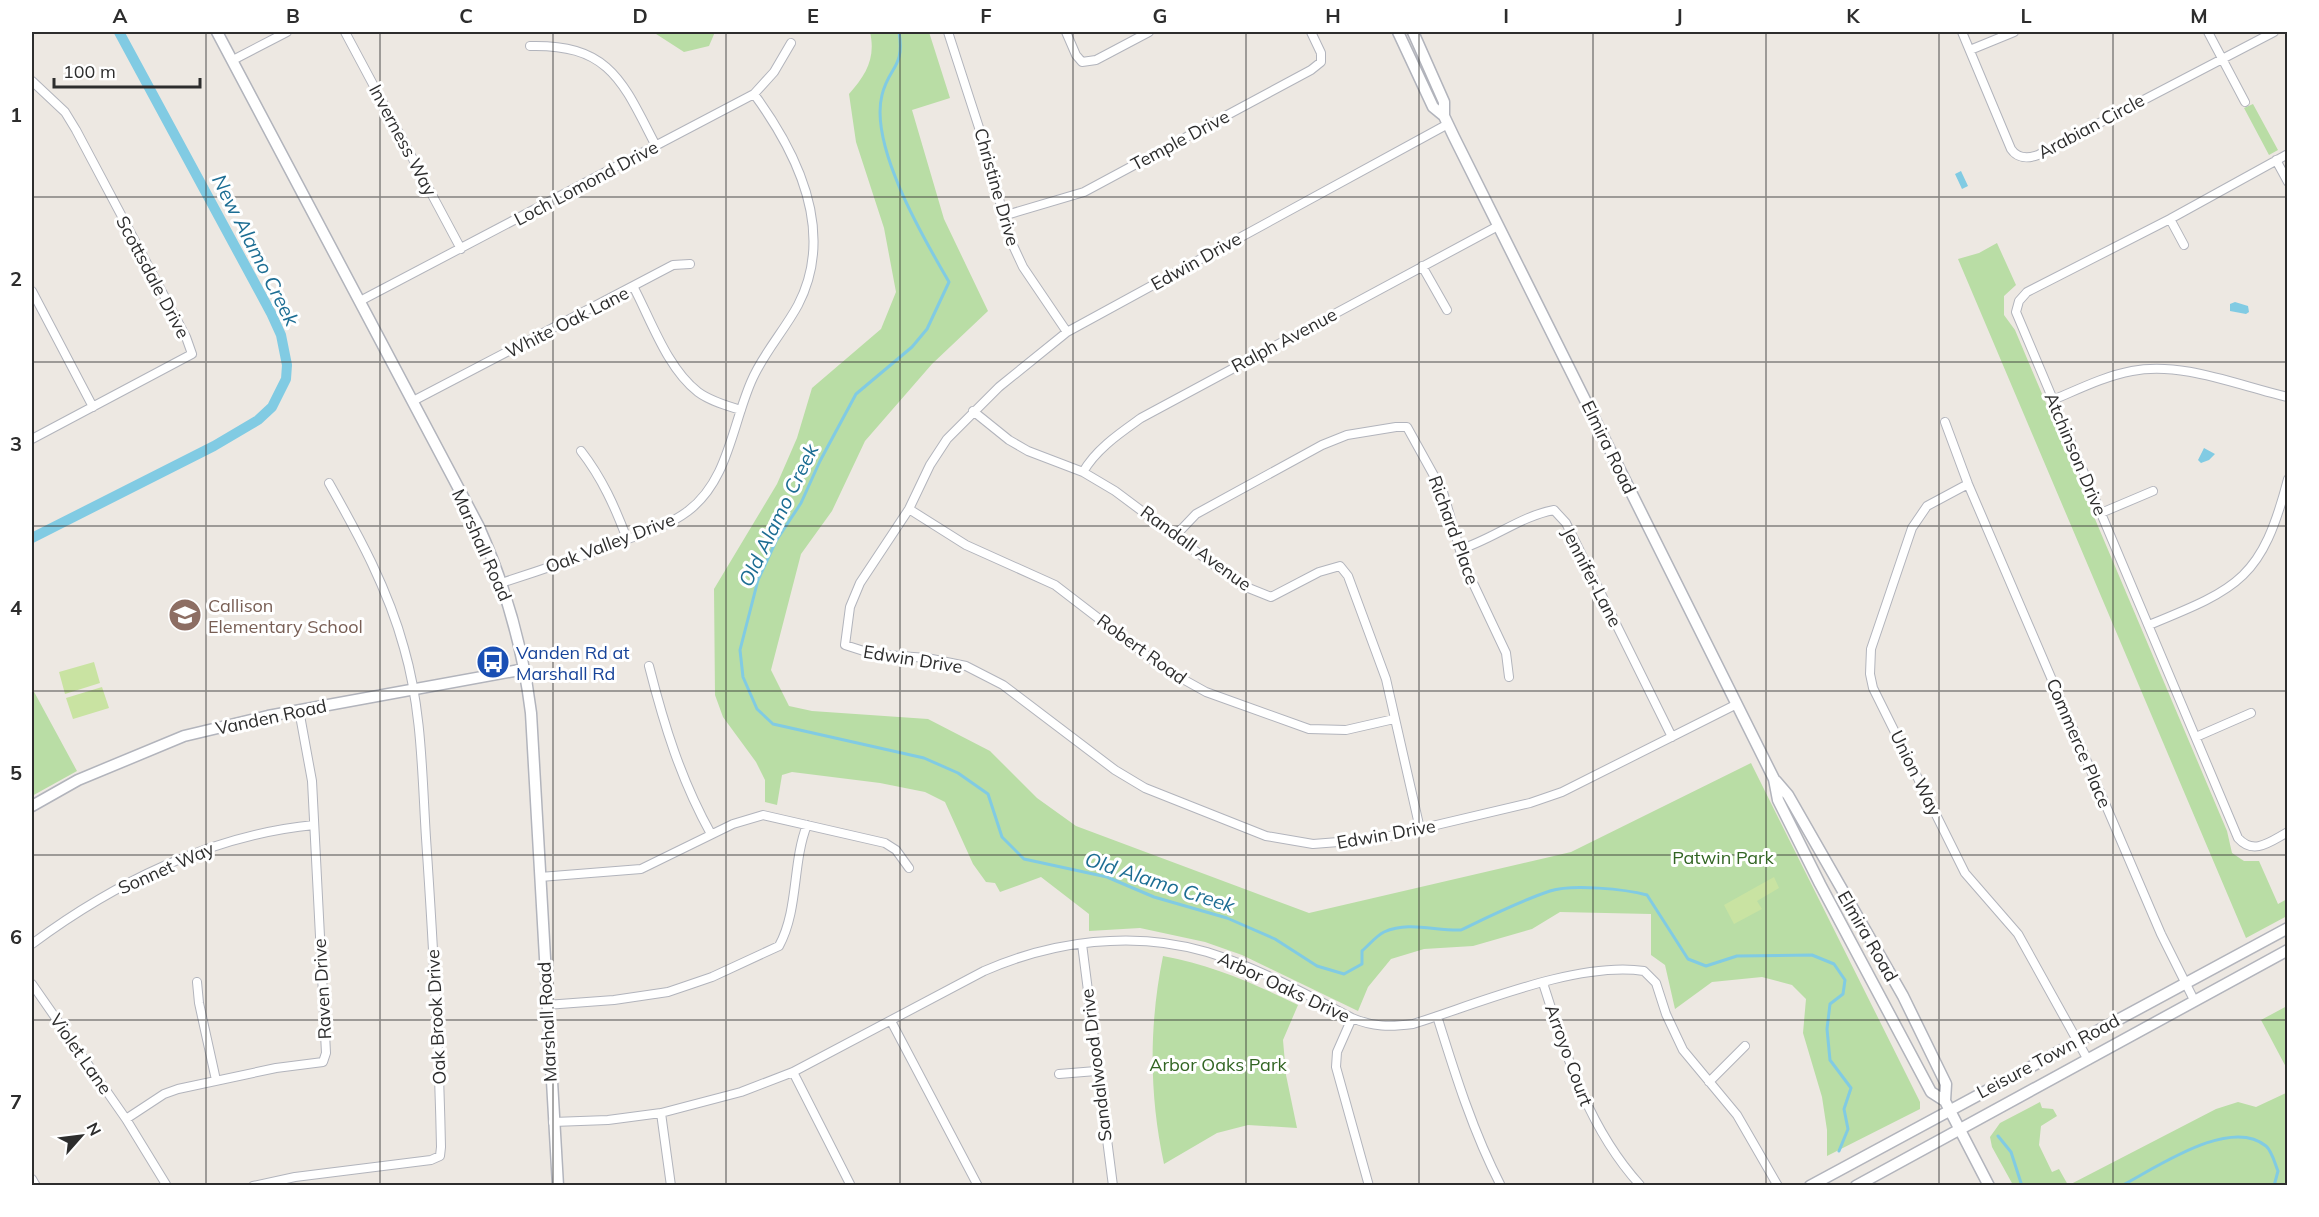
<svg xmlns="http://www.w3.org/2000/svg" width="2319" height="1217" font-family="Mulish,sans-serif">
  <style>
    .green { fill: #b9dda5 }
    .pitch { fill: #c9e3a2 }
    .water { fill: #81cbe3 }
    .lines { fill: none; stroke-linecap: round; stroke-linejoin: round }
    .stream { stroke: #81cbe3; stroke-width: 3 }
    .canal { stroke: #81cbe3; stroke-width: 10 }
    .street-casing { stroke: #b2b4bc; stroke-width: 10 }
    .secondary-casing { stroke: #b2b4bc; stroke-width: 13 }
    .street { stroke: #fff; stroke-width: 8 }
    .secondary { stroke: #fff; stroke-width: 10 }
    .grid { fill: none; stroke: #2d2d2d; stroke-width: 1.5; stroke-opacity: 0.55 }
    .labels { text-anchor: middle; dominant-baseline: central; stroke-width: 6; stroke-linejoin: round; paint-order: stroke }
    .street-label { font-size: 18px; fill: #2d2d2d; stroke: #fff }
    .education-label { font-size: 18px; fill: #785e54; stroke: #fff; text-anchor: start }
    .transit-label { font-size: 18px; fill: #164399; stroke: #fff; text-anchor: start }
    .park-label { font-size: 18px; fill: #326523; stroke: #fff }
    .water-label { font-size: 20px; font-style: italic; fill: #1c6d93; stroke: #fff }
    .neatline { fill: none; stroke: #2d2d2d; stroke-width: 2 }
    .grid-label { font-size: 20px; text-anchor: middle; font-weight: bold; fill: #2d2d2d }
  </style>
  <rect width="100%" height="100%" fill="#ede8e2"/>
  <path class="green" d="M653,32H715L709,46L684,52Z
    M870,32H929L950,98L912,110L944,219L988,311L932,364L865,441L832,511L801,554L771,670L789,706L812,711L928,719L990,751L1037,798L1076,826L1309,913L1571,852L1751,763L1920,1102V1109L1827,1156V1130L1822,1097L1803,1033L1806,999L1792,985L1762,977L1712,982L1675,1009L1665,965L1651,955V914L1560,912L1532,929L1473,946L1424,949L1391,959L1368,987L1358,1011L1242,955L1205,942L1140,928L1089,931V914L1041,877L1000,892L995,883L986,882L973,864L945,802L925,792L880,783L792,772L782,775L777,805L765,802V780L756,762L723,717L715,695L714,589L777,484L797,438L812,388L881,329L896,292L884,228L856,142L849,94C866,75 876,58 870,32Z
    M2253,104L2278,150L2269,155L2244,108Z
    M1997,243L2016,285L2004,296V315L2015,330L2227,831L2232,853L2244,861H2259L2278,904L2287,899V916L2246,938L1958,259L1979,253Z
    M32,688L77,771L32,796Z
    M1163,956C1212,965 1253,983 1298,1005L1283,1040L1286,1075L1297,1128L1248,1125L1217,1133L1164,1164C1149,1094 1149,1025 1163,956Z
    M2287,1006V1069L2261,1020Z
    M2286,1093L2287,1185H2069L2216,1109L2238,1102L2256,1107Z
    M2040,1102L2042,1108L2053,1109L2057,1116L2041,1126L2039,1145L2052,1172L2059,1169L2068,1185H2013L1992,1147L1990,1137L2000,1123Z"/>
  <path class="pitch" d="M94,662L100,683L65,694L59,672Z
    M102,687L109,708L73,719L66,698Z
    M1774,877L1779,888L1757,901L1762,909L1734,924L1724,905Z"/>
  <path class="water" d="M1961,171L1968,186L1962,189L1955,174Z
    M2235,302L2248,306L2249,312L2246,314L2230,311V304Z
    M2204,448L2215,454L2209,460L2201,463L2198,460Z"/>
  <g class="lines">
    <path class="stream" d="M899,32C905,68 889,66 882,95C869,146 924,239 949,282L927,329L912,347L856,394L820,461L801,503L776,541L758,580L740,650L743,677L757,709L773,724L924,758L958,773L988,794L1002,837L1024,859L1107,877L1154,897L1227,918L1275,939L1317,966L1344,974L1362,964V951C1369,945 1376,936 1384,932C1409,921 1435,931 1461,930C1490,916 1520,901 1550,891C1572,884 1625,889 1647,895L1688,959L1706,966L1737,956L1812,955L1834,964L1845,980L1843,994L1830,1004L1827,1029L1830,1060L1851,1088L1844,1109L1848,1129L1839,1151
      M1998,1136L2011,1152L2022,1186
      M2121,1186C2156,1168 2230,1116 2266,1146C2272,1151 2275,1164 2278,1171L2274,1186"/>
    <path class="canal" d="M32,538L214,446L258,420L272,407L286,379L287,365L281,335L271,313L119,32"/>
    <defs>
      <path id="street" d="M345,32L461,249
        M948,32L983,140L1010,239L1023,267L1067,332
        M1066,32L1076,55L1082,62L1096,60L1149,32
        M1962,32L2011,149C2017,158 2027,159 2038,155L2274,32
        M2208,32L2245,102
        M530,46C611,44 623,83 656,146
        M1970,50L2014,32
        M233,60L287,32
        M32,81L65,112L76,130L186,337L192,354L32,439
        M1448,124L1067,332L999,387L947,439L930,465L909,509L860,583L850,607L845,645L873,654L927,658L966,666L1003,685L1115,770L1145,788L1266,836L1313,844L1377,839L1530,803L1562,792L1737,704
        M2288,154L2170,219L2027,292L2019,301L2016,312L2238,838C2254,856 2271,841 2288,832
        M2276,160L2288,182
        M1003,216L1084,192L1311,70L1321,62V53L1311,32
        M2170,219L2184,245
        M1422,266L1447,310
        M633,286L673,265L690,264
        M32,291L93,407
        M360,301L754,94L774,72L791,43
        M2053,400C2079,389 2105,376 2132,371C2182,361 2239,386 2288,397
        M413,401L633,286C651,320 667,368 698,392C710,401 727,406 741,410
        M973,411L1009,440L1028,451L1083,472L1115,491L1241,585L1271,597L1319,572L1340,566L1348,576L1386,679L1420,829
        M1945,422L1968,484L2161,934L2194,1000
        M581,451C602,478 615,507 627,539
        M1083,472C1096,449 1120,433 1141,418L1498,226
        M1968,484L1927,506L1912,528L1871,649L1870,674L1873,688L1965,873L2018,934L2088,1060
        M909,509L966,545L1055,585L1163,668L1206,692L1309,729L1346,730L1394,719
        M2101,513L2153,491
        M1176,535L1196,514L1322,445L1347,435L1396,427H1407L1443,492L1464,564L1506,653L1509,677
        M1461,549C1493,539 1521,516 1554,510L1566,523L1672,737
        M501,583C542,570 582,556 622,541C645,533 668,526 688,511C728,481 732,426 751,382C762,355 784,331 798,305C836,232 798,154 754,94
        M2149,625C2240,588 2262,578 2288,479
        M649,666C664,725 681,780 711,834
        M2196,737L2251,713
        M540,877L641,869L733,824L763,815L885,843L896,850L909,868
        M32,944C114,883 211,835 314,825
        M1082,944L1113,1186
        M197,982L199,1003L216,1080
        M1543,983C1566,1055 1588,1128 1640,1185
        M32,984L126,1119L167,1186
        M546,1005L614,1000L668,992L712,977L779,946C799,909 792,863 807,825
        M1437,1016C1455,1074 1473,1132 1501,1186
        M1352,1018L1337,1052L1336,1067L1369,1186
        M891,1021L978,1186
        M793,1072L851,1186
        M1059,1074L1096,1071
        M1709,1082L1745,1046
        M661,1113L671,1186
        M126,1119L164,1094L178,1089L276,1068L323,1062L326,1053L312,781L299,710
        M553,1122L608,1120L661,1113L741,1092L793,1072L984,971C1052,941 1134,930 1207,952C1256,967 1306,994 1352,1018C1373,1027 1390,1027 1413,1024C1477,1004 1577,961 1644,971L1656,983L1666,1014L1683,1050L1737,1115L1778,1186
        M32,1179L36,1186
        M253,1186L295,1177L431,1160L440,1156L441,1147C439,1044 433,941 426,838C422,775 422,710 404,648C388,589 359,536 329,483"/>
      <path id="secondary" d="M217,32L478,525C505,585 523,647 531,713L558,1186
        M1398,32L1433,107L1444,116
        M1413,32L1444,102V116L1454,137L1774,779L1778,800L1820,884L1931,1092L1945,1101L1989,1186
        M1776,781L1788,795L1903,996L1946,1084L1945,1101
        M32,806L78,780L184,736L268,716L525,669
        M1810,1186L2288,928
        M1856,1186L2288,950"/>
    </defs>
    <use href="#street" class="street-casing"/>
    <use href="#secondary" class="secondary-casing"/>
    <use href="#street" class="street"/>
    <use href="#secondary" class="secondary"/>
  </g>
  <path class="grid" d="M206,32V1186M380,32V1186M553,32V1186M726,32V1186M900,32V1186M1073,32V1186M1246,32V1186M1419,32V1186M1593,32V1186M1766,32V1186M1939,32V1186M2113,32V1186M32,197H2288M32,362H2288M32,526H2288M32,691H2288M32,855H2288M32,1020H2288"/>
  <defs>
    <symbol id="school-disc" viewBox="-11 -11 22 22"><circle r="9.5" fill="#8d6e63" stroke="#fff"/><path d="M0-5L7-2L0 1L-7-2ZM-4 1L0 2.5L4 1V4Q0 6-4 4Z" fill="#fff"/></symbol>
    <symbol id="bus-disc" viewBox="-11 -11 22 22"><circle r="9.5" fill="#1a4fb4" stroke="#fff"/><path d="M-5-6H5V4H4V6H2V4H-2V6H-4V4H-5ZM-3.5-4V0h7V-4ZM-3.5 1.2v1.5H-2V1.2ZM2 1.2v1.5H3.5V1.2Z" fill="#fff"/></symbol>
  </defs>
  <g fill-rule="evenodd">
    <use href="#school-disc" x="166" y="596" width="38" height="38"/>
    <use href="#bus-disc" x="474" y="643" width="38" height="38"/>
  </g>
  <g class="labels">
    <g class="street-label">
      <text transform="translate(2091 126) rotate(-28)">Arabian Circle</text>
      <text transform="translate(403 140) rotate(62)">Inverness Way</text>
      <text transform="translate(1180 140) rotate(-28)">Temple Drive</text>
      <text transform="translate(586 183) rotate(-28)">Loch Lomond Drive</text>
      <text transform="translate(997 187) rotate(74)">Christine Drive</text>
      <text transform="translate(1196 261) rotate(-29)">Edwin Drive</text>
      <text transform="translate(153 277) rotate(62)">Scottsdale Drive</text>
      <text transform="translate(567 322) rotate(-27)">White Oak Lane</text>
      <text transform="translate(1284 340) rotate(-28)">Ralph Avenue</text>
      <text transform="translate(1609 447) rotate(64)">Elmira Road</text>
      <text transform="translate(2076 454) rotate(67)">Atchinson Drive</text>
      <text transform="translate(1454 530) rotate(70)">Richard Place</text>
      <text transform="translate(610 543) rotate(-21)">Oak Valley Drive</text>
      <text transform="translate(482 545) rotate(66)">Marshall Road</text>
      <text transform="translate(1196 548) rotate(36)">Randall Avenue</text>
      <text transform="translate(1592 577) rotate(63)">Jennifer Lane</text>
      <text transform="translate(1142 649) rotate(36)">Robert Road</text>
      <text transform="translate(913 659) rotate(9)">Edwin Drive</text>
      <text transform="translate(271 717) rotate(-12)">Vanden Road</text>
      <text transform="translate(2079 743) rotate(67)">Commerce Place</text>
      <text transform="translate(1916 773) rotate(64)">Union Way</text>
      <text transform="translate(1386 834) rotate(-10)">Edwin Drive</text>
      <text transform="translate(166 868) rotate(-24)">Sonnet Way</text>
      <text transform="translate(1868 936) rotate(60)">Elmira Road</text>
      <text transform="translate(1284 987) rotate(25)">Arbor Oaks Drive</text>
      <text transform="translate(322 989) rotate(-93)">Raven Drive</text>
      <text transform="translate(436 1017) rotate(-93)">Oak Brook Drive</text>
      <text transform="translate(547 1022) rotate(-93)">Marshall Road</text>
      <text transform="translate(81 1054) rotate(55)">Violet Lane</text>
      <text transform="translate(1569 1055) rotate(70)">Arroyo Court</text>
      <text transform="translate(2048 1056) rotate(-28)">Leisure Town Road</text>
      <text transform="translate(1096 1065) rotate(-97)">Sandalwood Drive</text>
    </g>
    <g class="education-label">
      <text x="208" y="605">Callison<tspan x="208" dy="21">Elementary School</tspan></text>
    </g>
    <g class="transit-label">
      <text x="516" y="652">Vanden Rd at<tspan x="516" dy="21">Marshall Rd</tspan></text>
    </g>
    <g class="park-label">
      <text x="1723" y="857">Patwin Park</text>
      <text x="1218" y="1064">Arbor Oaks Park</text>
    </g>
    <g class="water-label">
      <text transform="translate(256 250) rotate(63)">New Alamo Creek</text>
      <text transform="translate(778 515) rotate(-64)">Old Alamo Creek</text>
      <text transform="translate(1160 882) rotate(18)">Old Alamo Creek</text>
    </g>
  </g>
  <rect width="2319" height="1217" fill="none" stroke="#ffffff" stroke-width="66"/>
  <g transform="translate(81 1136) rotate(62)" stroke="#ffffff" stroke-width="4.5" paint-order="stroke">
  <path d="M0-4.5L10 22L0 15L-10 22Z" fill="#2d2d2d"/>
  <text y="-9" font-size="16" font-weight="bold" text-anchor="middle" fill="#2d2d2d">N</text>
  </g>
  <path d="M54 78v9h146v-9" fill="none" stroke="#2d2d2d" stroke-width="3"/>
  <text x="63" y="78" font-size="18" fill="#2d2d2d" stroke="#ffffff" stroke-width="4.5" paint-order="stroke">100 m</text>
  <rect x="33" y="33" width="2253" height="1151" class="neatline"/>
  <g class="grid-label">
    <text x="120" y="23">A</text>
    <text x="293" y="23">B</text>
    <text x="466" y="23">C</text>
    <text x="640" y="23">D</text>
    <text x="813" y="23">E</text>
    <text x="986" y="23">F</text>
    <text x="1160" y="23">G</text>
    <text x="1333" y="23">H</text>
    <text x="1506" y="23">I</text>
    <text x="1679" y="23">J</text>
    <text x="1853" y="23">K</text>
    <text x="2026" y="23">L</text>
    <text x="2199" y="23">M</text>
    <text x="16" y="122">1</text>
    <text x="16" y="286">2</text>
    <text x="16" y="451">3</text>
    <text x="16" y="615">4</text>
    <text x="16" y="780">5</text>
    <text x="16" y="944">6</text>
    <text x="16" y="1109">7</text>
  </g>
</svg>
